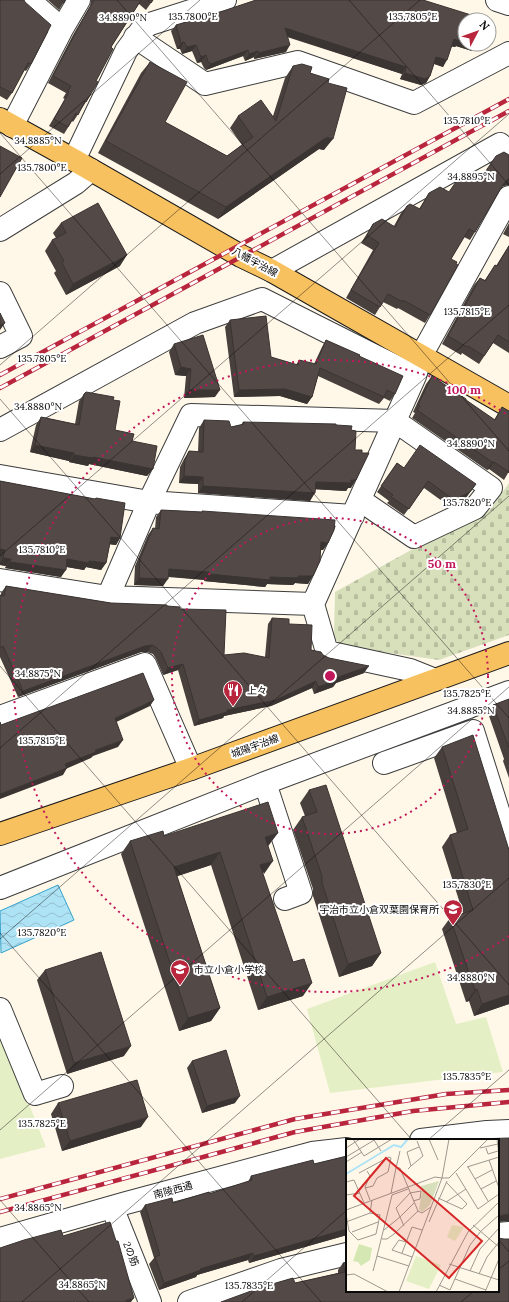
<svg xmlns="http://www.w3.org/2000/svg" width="509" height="1302" font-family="Lora,'Noto Sans JP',serif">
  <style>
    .cemetery { fill: url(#cemetery-stones) }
    .pitch { fill: #e5efc5 }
    .water { fill: url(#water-waves); stroke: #35a2cc }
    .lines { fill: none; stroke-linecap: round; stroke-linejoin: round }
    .minor-casing { stroke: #3d3d3d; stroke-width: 24 }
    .major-casing { stroke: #1b1b1b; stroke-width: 24 }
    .minor { stroke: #fff; stroke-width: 22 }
    .major { stroke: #f8c15f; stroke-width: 22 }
    .rail-casing { stroke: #b8253d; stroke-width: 4.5 }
    .rail { stroke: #fff; stroke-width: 3; stroke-dasharray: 9; stroke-linecap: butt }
    .wall { fill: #47403d }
    .shaded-wall { fill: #3a3432 }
    .building { fill: #534a47; stroke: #3a3432 }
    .ticks { fill: none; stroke: #0a0a0a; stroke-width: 1; stroke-opacity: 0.45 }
    .ring { fill: none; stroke: #c2185b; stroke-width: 2; stroke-dasharray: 2 4 }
    .labels { text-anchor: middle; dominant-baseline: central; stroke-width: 4; stroke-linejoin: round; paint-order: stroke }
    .street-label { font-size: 10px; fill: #0a0a0a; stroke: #fff }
    .poi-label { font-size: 10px; fill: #0a0a0a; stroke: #fff; text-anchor: start }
    .inset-river { fill: none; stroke: #aee3f5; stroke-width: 2 }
    .inset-road { fill: none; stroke: #9d998f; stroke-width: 1 }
    .view { fill: #d62828; fill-opacity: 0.15; stroke: #d62828; stroke-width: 2 }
    .inset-edge { fill: none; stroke: #0a0a0a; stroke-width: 2 }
    .ticks-label { font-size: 10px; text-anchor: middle; fill: #0a0a0a; stroke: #fff; stroke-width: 4; stroke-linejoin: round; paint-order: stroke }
    .centre { fill: #c2185b; stroke: #fff; stroke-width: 2 }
    .ring-label { font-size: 12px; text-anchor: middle; font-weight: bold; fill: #c2185b; stroke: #fff; stroke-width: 4; stroke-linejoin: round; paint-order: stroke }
  </style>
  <defs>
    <pattern id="cemetery-stones" width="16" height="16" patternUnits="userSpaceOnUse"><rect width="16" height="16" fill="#d7dfbb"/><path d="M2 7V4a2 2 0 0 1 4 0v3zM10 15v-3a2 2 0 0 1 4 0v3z" fill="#b7be9f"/></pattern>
    <pattern id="water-waves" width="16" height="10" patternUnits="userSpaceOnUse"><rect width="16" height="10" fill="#aee3f5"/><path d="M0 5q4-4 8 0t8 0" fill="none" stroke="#94c1d1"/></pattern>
  </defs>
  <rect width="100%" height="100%" fill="#fff8e8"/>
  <path class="cemetery" d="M509,483V635L439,660L341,646L334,637L335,592L431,539L490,510Z"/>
  <path class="pitch" d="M435,962L456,1024L486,1017L503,1072L330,1093L307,1009Z
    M0,1031L46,1147L0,1159Z"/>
  <path class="water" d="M58,885L74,920L1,953L0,911Z"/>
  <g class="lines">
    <defs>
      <path id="minor" d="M29,0L62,29
        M497,0L509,4
        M135,37L205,84L298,62L414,103L509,53
        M12,126L62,29L79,0
        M74,160L126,51L142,29L150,24L225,0
        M0,230L76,183L91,170
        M272,271L500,144L509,152
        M0,293L21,336L0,347
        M0,430L195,323L262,299L415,376
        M0,476L149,502L191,415L395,421L491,488L475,508L414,537L360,500
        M0,580L108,597L313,604L415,376L421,356L509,197
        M108,597L149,502L353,516
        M313,604L327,652L410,670L435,680
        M0,717L145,664L191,769
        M384,763L473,731L509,845
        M265,783L301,893L285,899
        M0,888L265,783L509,692
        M0,1009L35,1094L62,1086
        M421,1140L487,1132L509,1131
        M112,1207L150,1302
        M498,1234L509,1233
        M0,1239L126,1203L312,1153L347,1149
        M189,1302L281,1270L347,1254"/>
      <path id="major" d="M0,119L74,160L241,256L272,271L509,406
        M0,834L191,769L509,653"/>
    </defs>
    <use href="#minor" class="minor-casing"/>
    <use href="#major" class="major-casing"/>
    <use href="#minor" class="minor"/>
    <use href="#major" class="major"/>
    <defs>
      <path id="rail" d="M0,375L509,99
        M0,388L509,111
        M0,1199L295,1119L446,1094L509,1090
        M0,1212L295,1132L413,1111L509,1102"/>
    </defs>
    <use href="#rail" class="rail-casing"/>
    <use href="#rail" class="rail"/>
  </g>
  <path class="wall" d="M0,0L31,64L26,71L24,70L12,93L7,100L0,96Z
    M48,0H65L59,10Z
    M91,0H153L146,10L139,4L111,47L86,102L73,122L72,121L64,134L49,126L65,99L63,98L66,93L48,83L73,35L90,6Z
    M423,0L472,51L456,46L455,47L451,46L443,67L434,64L430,76L426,83L421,85L400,79L402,74L287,37L286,52L254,59V57L245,61L243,56L206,70L204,68L201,62L197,63L192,51L182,54L180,49H177L171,31L176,25L223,11Z
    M150,62L165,122L227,156L242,145L230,128L238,116H273L285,78L293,66L310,73L328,83L324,150L319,149L218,219L98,153L141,73Z
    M479,181L508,185L503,186L500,188L475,232L470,240L464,237L451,259L430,315L425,323L398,308L397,309L383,302L375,315L346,298L373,250L361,243L368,232L373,224L394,226L401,213L407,206L419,209L429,193L449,192Z
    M61,223L120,266L66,295L54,273L56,271L45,251L52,240L56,238L53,233Z
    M509,223V237L503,234Z
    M509,245V353L493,343L479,364L462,353L461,355L442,344L474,285L480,278L485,280L495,265L496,266Z
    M230,320L271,357L296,365L299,360L314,364L322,347L326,340L359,356L395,394L390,401L384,398L379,404L318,376L312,397L307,404L280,396L234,397L225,327Z
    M174,344L215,397L184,398L186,376L175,375L169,352Z
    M432,376L494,420L502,407L509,411V473H508L504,480L489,469L487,470L412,418L415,413L413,412L426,384Z
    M84,394L113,400L115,430L132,441L153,469L147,476L89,464L88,466L69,462V461L30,452L36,425L41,417L75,424L79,401Z
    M204,420L231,427L241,425L243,422L351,488H348L346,491L315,489L310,501L198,493V484L179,483L180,467L184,459L189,451L198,452L199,428Z
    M397,463L404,468L466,498L449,506L424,488L404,515L387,503L389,501L377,492Z
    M0,481L95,499L96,498L120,538L116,545L110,544L106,563L101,570L86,567L84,570L66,567L61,577L5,568L6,566L0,565Z
    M161,510L202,512V511L328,543L323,550H321L308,584L295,583L293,585L267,584L265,587L204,581L205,580L168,577L163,586L134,585L135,566L148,535L153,528L155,529L156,517Z
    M6,586L111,603L167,606L180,609L224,655L265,657L268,624L272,618L289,624L311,650L364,673L336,683L333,687L314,694L312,688L271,706L224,716L223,718L194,726L178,670L163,675L156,659L153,654L147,652H141L18,697L0,657V595H1V593Z
    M509,699V778L503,761L504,759L488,713L493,705Z
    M442,747L509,850V1004L474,1016L469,1001L466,1002L442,929L450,918L463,913L442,847L450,835L457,833L434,758Z
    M309,790L381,953L372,966L339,977L313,896V889L293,830L302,817L305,816L300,803Z
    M164,836L269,845L268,846L263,874L303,996L258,1010L211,865L177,876L220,1008L211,1021L179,1031L121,854L130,841Z
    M45,970L124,1056L67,1074L37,980Z
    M192,1061L235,1103L202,1113L187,1068Z
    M58,1103L141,1127L62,1151L51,1114Z
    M347,1156V1235L249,1263L248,1260L197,1275L196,1277L159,1290L149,1264L154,1258L140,1212L145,1205L173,1203L209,1194L248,1182L251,1176L314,1164Z
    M347,1262V1291L295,1283L338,1273V1270L343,1263Z"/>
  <path class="shaded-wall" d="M285,28L406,67L402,74L280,34Z
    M454,39H460L465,41V44H474L477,45L472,51L456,46L455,47L449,46Z
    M184,42L180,49H177L181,43Z
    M196,45L192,51L182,54L187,47Z
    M290,45L286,52L254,59L259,53Z
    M248,50L243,56L206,70L211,64Z
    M258,51L254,57L245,61L249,54Z
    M206,55L201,62L197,63L201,57Z
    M436,57L447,60L443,67L432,63Z
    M405,73L430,76L426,83L421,85L400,79Z
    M327,137L333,139L324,150L319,149L218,219L226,207Z
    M509,178V185L503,186L498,191L504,183Z
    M127,255L120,266L66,295L73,284Z
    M5,323L0,330V325Z
    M181,367L191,369L186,376L175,375Z
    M285,389L312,397L307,404L280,396L234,397L239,390Z
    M189,390H220L215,397L184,398Z
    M35,445L74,453L69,461L30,452Z
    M74,455L93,457L153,469L147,476L89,464L88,466L69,462Z
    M492,462H494L489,469L487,470Z
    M184,476L203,477L198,484L179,483Z
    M351,480H356L351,488H348L346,491L310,489L316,482Z
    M476,484L466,498L449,506L454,500Z
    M203,486L315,493L310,501L198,493Z
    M111,537L120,538L116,545L106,544Z
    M321,542L328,543L323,550H316Z
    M0,549L5,550L0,557Z
    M3,558L11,559L6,566L0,565V563Z
    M67,559L89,561L106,563L101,570L86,567L84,570L62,566Z
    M10,562L66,570L61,577L5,568Z
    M169,569L209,572L205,580L164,576Z
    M209,574L270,577L298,576H313L308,584L295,583L293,585L267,584L265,587L204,581Z
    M139,578L168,579L163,586L134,585Z
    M152,645L147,652H141L18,697L23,691L145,646Z
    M183,664L178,670L163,675L168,668Z
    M369,666L364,673L336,683L333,687L314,694L318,687L336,678Z
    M316,681L312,688L271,706L224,716L223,718L194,726L199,720Z
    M154,700L150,706L110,725L115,718Z
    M123,740L118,747L93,756L91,758L61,771L65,764L95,750Z
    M67,768L63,775L0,799V794Z
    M278,833L269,845L256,850L265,837Z
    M220,852L211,865L166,880L174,867Z
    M273,861L264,874L260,865Z
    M381,953L372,966L339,977L348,964Z
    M312,983L303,996L258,1010L267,997Z
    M477,989L469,1001L466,1002L475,990Z
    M509,995V1004L474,1016L482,1004Z
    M220,1008L211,1021L179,1031L188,1018Z
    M131,1046L124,1056L67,1074L74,1063Z
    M240,1096L235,1103L202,1113L207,1106Z
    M148,1117L141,1127L62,1151L70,1141Z
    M509,1214V1221L498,1222V1216Z
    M347,1229V1235L249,1263L254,1256Z
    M253,1253L248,1260L197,1275L196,1277L159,1290L164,1283L200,1269Z
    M134,1298L131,1302H124L126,1300Z"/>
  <path class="building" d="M0,0H24L25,2L51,25L31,64L28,63L12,93L0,87Z
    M61,0H65L64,3Z
    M94,0H141L111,47L113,49L96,81L98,82L86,102L85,101L78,115L76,113L68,127L54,119L69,92L68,91L71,86L53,76L78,28Z
    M147,0H153L151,3Z
    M256,0H423L484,19V20H465V41L460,39V41L454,39L447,60L436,57L430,76L425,79L405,73L406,67L285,28L290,45L259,53L258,51L249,54L248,50L211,64L208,62L206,55L201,57L196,45L187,47L184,42L181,43L176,25L223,11Z
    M150,62L187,82L165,122L227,156L253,137L238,116L261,100L276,121L293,66L302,64L312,67L310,73L329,79L328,83L347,88L333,139L327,137L226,207L106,141Z
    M0,146L22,158L0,197Z
    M504,152L509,155V178L504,183L475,232L469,229L451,259L457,262L456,264L458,265L430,315L403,300V302L388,294L380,307L351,290L379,243L367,235L373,224L382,219L395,227L407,206L410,204L420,209L429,193L440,187L449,192L460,176L466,172L479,181L496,156Z
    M98,203L127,255L73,284L62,263L64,261L52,240L66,233L61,223Z
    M509,246V342L498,335L484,356L468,346L467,347L448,336L480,278L485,281L495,265L497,266Z
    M0,313L5,323L0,325Z
    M266,316L271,357L298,365L299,360L316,364L326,340L360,355L359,356L403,376L395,394L387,390L384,397L320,368L312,397L285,389L239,390L230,320Z
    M203,335L220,390H189L191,369L181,367L174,344Z
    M432,376L466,399V400L495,420L502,407L509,411V472L494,462H492L417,410L420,406L418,405Z
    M86,392L114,397L113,400L120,401L115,430L134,434L132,441L157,446L153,469L93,457V458L74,455V453L35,445L41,417L79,425L84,394Z
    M204,420L229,421L231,427L244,424L243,422L336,424V425L352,426L351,430L356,431L355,450H362V453H369L356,480H351V483L316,482L315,493L203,486V477L184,476L185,460L189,451L203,452Z
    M420,445L476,484L470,492L454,500L428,481L409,509L391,497L393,495L381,486L397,463L404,468Z
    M0,481L95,499L96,498L125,503L120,538L111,537L106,563L89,561V563L67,559L66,570L10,562L11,559L3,558L5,550L0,549Z
    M161,510L202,512V511L335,520L334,530L328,543L321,542L320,561L313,576H298V578L270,577V580L209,574V572L169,569L168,579L139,578L140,559L153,528L159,529Z
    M6,586L111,603L167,605V606L180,607V609L226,610L224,655L244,653L269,658L272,618L289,619V624L312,625L311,650L321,652L323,655L329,658L369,666L336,678L337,680L318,687L316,681L276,700L227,710V712L199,720L183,664L168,668L161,652L157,648L152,645L145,646L23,691L3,646L0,648V595L4,596Z
    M143,673L154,700L115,718L123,740L95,750L96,752L65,764L67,768L0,794V722L1,725Z
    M509,699V748L493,705Z
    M473,735L509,850V995L482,1004L477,989L475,990L450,918L473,910L450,835L468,829L442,747Z
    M326,785L381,953L348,964L322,883V876L302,817L317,812L309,790Z
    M268,802L278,833L265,837L273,861L260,865L293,962L304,959L312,983L267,997L220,852L174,867L220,1008L188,1018L130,841L163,831L164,836Z
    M101,952L131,1046L74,1063L45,970Z
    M226,1050L240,1096L207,1106L192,1061Z
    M137,1080L148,1117L70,1141L58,1103Z
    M509,1138V1214L498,1216V1140H470L477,1139Z
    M347,1156V1229L254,1256L253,1253L200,1269L201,1270L164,1283L155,1257L160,1255L145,1205L172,1198L173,1203L209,1192V1194L252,1180L251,1176L313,1160L314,1164Z
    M110,1222L116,1241H118L134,1298L126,1300V1302H76V1301L72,1302H0V1248L24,1240L61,1230L63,1236Z
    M498,1238L504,1239H509V1302H221L262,1287L293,1278L295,1283L345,1272L343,1263L347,1262V1291H498Z"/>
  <path class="ticks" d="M117,0L509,451M349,0L509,185M0,133L509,718M0,174L200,0M0,365L420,0M0,399L509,985M0,556L509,114M0,666L412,1140M0,748L509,305M0,933L321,1302M0,939L509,496M0,1130L509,687M428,1140L509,1070M0,1200L89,1302M498,1239L509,1252M498,1270L509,1261M22,1302L509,878M242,1302L347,1210M461,1302L474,1291"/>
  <g class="ring">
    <circle cx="330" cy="676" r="158"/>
    <path d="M509 936A316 316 0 1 1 509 416"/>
  </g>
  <defs>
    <symbol id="restaurant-pin" viewBox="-11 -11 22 30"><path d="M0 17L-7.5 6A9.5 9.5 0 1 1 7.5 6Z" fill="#b8253d" stroke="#fff"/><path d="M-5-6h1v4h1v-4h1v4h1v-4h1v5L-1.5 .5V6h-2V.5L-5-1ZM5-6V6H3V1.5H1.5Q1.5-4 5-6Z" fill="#fff"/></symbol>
    <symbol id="school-pin" viewBox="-11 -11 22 30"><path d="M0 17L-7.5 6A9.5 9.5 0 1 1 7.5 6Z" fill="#b8253d" stroke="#fff"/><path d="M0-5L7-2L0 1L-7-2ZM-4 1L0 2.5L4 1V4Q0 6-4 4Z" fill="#fff"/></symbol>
  </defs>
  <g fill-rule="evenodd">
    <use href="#restaurant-pin" x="222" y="679" width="22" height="30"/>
    <use href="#school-pin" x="442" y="898" width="22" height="30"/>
    <use href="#school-pin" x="169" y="958" width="22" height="30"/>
  </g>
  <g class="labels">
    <g class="street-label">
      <text transform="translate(255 262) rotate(28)">八幡宇治線</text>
      <text transform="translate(255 746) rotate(-20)">城陽宇治線</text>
      <text transform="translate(173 1190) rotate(-15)">南陵西通</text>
      <text transform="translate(131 1254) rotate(68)">2の筋</text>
    </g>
    <g class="poi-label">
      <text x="247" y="690">上々</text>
      <text x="439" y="909" text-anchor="end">宇治市立小倉双葉園保育所</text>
      <text x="194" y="969">市立小倉小学校</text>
    </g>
  </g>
  <g transform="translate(346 1139)">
    <rect width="153" height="153" fill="#fff8e8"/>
    <path d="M93,42L84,66L76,73L73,70L76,53L75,47Z" fill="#d7dfbb"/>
    <path d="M13,105L26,109L24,121L15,127L12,123L7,122Z" fill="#d5e8b3"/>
    <path d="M106,86L118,88L109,102L101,98ZM70,117L95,126L83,150L60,142Z" fill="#e5efc5"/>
    <path class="inset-river" d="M0,35L48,6L55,8L62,0"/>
    <path class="inset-road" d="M7,0L18,17L46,0M83,0L92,21M151,0L153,16M28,1L35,12M0,9L14,0M134,9L152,5M140,9L142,15L152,12M0,18L30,0M143,21L153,49M0,23L16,13M65,27L77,17L71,2M121,28L153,18M122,28L142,62M50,29L54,12M62,30L65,27L61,13L73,8M21,32L24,37L19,48L24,61M13,34L43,18L45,19L42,33L31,39L27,47L19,49M110,34L132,70L153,55M96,39H103L142,0M129,40L146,31M0,43L8,41L18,64M62,50L46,56L31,117L63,127M135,50L150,42M0,56L14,54M92,59L116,70L121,65L100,43M100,63L120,50M0,71L89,38L96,39M72,72L76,74L85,68M0,75L3,92L12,101L30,95L34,76L24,74L26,61M0,83L24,74M83,83L101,42M127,86L153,108M58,87L54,78L68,64M38,91L54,78L50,69L64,54L75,52L74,60L67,62M6,93L32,83M36,100H41L48,95L72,72L54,29H50L45,54M60,103L53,101L46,111L66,118M56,114L66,88L76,91M103,125L153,141M27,132L31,117M124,132L134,110L153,89M133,135L141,118L153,103M0,136L8,135L42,153M109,140L140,151M93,146L104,151L124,106L135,92L153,76M53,153L96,39L103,0M90,153L122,93L153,63M139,153L153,120"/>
    <path class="view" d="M40,19L136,102L103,139L8,57Z"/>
    <rect width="153" height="153" class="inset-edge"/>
  </g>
  <g class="ticks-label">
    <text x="193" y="20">135.7800°E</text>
    <text x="413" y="20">135.7805°E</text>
    <text x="123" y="21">34.8890°N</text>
    <text x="467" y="124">135.7810°E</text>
    <text x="38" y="144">34.8885°N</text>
    <text x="42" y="171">135.7800°E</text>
    <text x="471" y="180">34.8895°N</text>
    <text x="467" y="315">135.7815°E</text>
    <text x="42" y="362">135.7805°E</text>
    <text x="38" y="410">34.8880°N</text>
    <text x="471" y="447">34.8890°N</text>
    <text x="467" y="506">135.7820°E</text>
    <text x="42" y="553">135.7810°E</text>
    <text x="38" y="677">34.8875°N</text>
    <text x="467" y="697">135.7825°E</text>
    <text x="471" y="714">34.8885°N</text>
    <text x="42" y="744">135.7815°E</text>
    <text x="467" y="888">135.7830°E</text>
    <text x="42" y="936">135.7820°E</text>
    <text x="471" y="981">34.8880°N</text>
    <text x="467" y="1080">135.7835°E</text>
    <text x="42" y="1127">135.7825°E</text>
    <text x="38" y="1211">34.8865°N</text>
    <text x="82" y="1288">34.8865°N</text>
    <text x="249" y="1289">135.7835°E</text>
  </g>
  <circle cx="330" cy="676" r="6" class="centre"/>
  <g class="ring-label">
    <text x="464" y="394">100 m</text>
    <text x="442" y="568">50 m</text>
  </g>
  <g transform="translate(477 32) rotate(49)"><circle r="19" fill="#ffffff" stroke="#9d9d9d"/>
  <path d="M0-3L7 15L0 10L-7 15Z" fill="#b8253d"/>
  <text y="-6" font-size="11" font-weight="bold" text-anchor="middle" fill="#0a0a0a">N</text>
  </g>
</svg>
